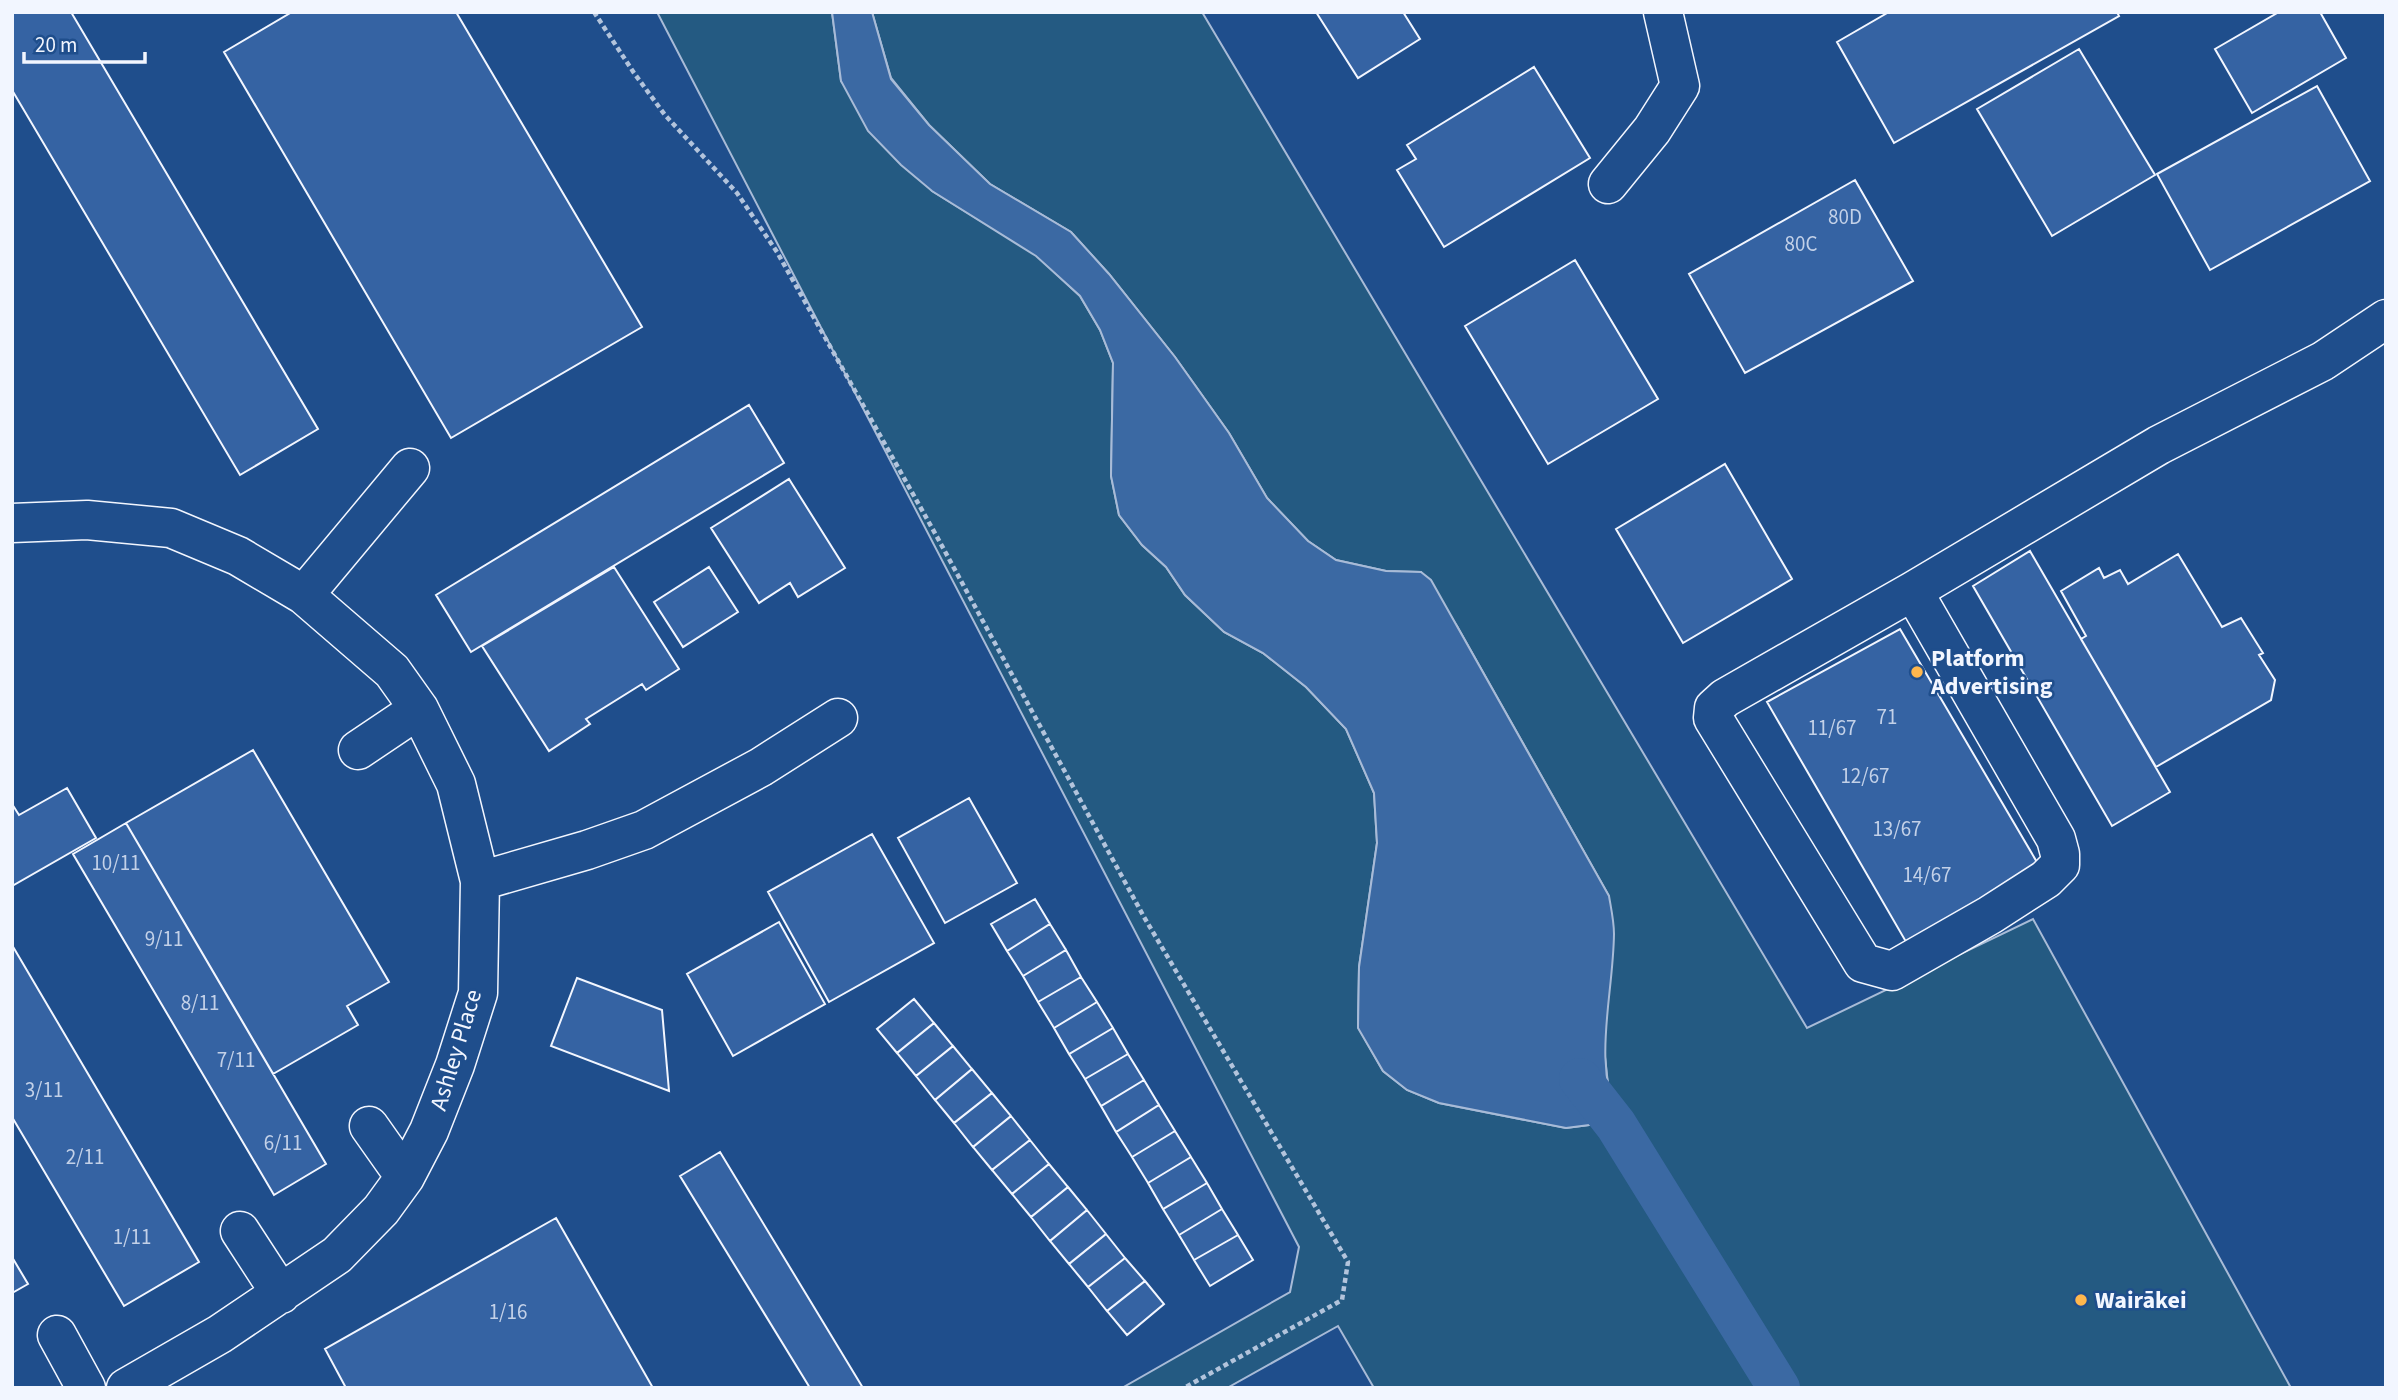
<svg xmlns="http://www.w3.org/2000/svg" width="2398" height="1400" font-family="'Source Sans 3',sans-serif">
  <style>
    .green { fill: #245a82; stroke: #a8bbd7; stroke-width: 2 }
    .water { fill: #3b69a3; stroke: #a8bbd7; stroke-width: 2 }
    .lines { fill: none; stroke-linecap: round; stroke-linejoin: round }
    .canal { stroke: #3b69a3; stroke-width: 42 }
    .building { fill: #3563a3; stroke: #f2f6ff; stroke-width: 2 }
    .minor-casing { stroke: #f2f6ff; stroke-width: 41 }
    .path { stroke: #b3c4dc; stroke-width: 4.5; stroke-dasharray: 5 3.5; stroke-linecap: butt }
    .minor { stroke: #1f4e8c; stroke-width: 38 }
    .poi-dot { fill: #ffb74d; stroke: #1f4e8c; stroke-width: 2.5 }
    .labels { text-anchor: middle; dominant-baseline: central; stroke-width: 5; stroke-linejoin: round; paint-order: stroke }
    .number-label { font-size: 21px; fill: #c3d1e8 }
    .poi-label { font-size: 24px; font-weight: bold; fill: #f2f6ff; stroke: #1f4e8c; text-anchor: start }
    .street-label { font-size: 24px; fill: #f2f6ff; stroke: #1f4e8c }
  </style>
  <rect width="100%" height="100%" fill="#1f4e8c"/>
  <path class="green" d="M657,12H832L841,81L932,191L1036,255L1080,296L1100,330L1113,363L1111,476L1119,515L1142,545L1166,567L1185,595L1224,632L1263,653L1306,687L1346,729L1374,793L1377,843L1359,967L1358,1027L1383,1071L1407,1090L1439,1103L1566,1128L1597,1124L1614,1127L1619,1123L1610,1102L1604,1048L1609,896L1457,626L1421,572L1386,571L1336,560L1308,541L1267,498L1229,433L1175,357L1109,274L1071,232L990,184L929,125L891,78L872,12H1202L1807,1028L2033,919L2291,1388H1374L1338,1326L1227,1388H1122L1290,1292L1299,1247Z"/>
  <path class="water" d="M832,12H872L891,79L929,125L990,184L1071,232L1109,274L1175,357L1229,433L1267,498L1308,541L1336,560L1386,571L1421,572L1431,580L1609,896C1611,908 1614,921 1614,934C1613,1000 1592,1059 1619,1123L1614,1127L1597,1124L1566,1128L1439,1103L1407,1090L1383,1071L1358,1028L1359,967L1377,843L1374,793L1346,729L1306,687L1263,653L1224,632L1185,595L1166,567L1142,545L1119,515L1111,476L1113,363L1100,330L1080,296L1036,256L932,191L901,165L868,131L841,81Z"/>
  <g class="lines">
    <path class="canal" d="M1580,1079L1616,1125L1779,1388"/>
  </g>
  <path class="building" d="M12,12H71L318,429L240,475L12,90Z
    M292,12H456L642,327L451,438L224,52Z
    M1316,12H1403L1420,39L1358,78Z
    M1889,12H2117L2119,16L1894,143L1837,42Z
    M2279,12H2320L2346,58L2252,113L2215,49Z
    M2079,49L2155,175L2052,236L1977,109Z
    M1534,67L1590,158L1444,247L1397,170L1416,159L1407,145Z
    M2317,86L2370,181L2210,270L2157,174Z
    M1855,180L1913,281L1745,373L1689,274Z
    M1575,260L1658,399L1548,464L1465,326Z
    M749,405L784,463L471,652L436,595Z
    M1725,464L1792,579L1683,643L1616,529Z
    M789,479L845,568L798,597L790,583L759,603L711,528Z
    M2030,551L2170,792L2112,826L1973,586Z
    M2178,554L2222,627L2241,618L2263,653L2259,655L2275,680L2271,700L2156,767L2081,639L2086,636L2061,591L2099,568L2104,578L2120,570L2128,584Z
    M614,567L679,669L646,690L642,684L586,719L590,724L549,751L482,646Z
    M709,567L738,612L683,647L654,602Z
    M1900,629L2041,869L1909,947L1767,702Z
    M253,750L389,982L347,1006L358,1025L273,1074L126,823Z
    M67,788L96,838L12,886V804L19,815Z
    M969,798L1017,883L945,923L898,838Z
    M126,823L326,1164L274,1195L73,854Z
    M872,834L934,943L829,1002L768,892Z
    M1035,899L1050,924L1007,951L991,924Z
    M779,922L825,1004L733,1056L687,974Z
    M1050,924L1066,950L1023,976L1007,951Z
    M12,945L199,1262L124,1306L12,1117Z
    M1066,950L1081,977L1038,1002L1023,976Z
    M1081,977L1097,1002L1054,1028L1038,1002Z
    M577,978L662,1010L669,1091L551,1046Z
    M914,999L934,1023L897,1053L877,1029Z
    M1097,1002L1113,1028L1069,1054L1054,1028Z
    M934,1023L953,1046L916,1076L897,1053Z
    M1113,1028L1128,1054L1085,1079L1069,1054Z
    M953,1046L972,1069L935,1100L916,1076Z
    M1128,1054L1144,1080L1101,1106L1085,1079Z
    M972,1069L992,1093L954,1123L935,1100Z
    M1144,1080L1159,1105L1116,1132L1101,1106Z
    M992,1093L1011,1116L973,1147L954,1123Z
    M1159,1105L1175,1131L1132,1157L1116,1132Z
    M1011,1116L1030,1140L992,1170L973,1147Z
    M1175,1131L1191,1157L1148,1183L1132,1157Z
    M1030,1140L1049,1164L1012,1194L992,1170Z
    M720,1152L863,1388H810L680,1176Z
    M1191,1157L1207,1183L1163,1209L1148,1183Z
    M1049,1164L1068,1187L1031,1217L1012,1194Z
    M1207,1183L1222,1209L1179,1235L1163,1209Z
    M1068,1187L1087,1210L1050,1241L1031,1217Z
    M1222,1209L1238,1235L1194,1260L1179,1235Z
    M1087,1210L1106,1234L1069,1264L1050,1241Z
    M556,1218L653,1388H346L325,1349Z
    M1106,1234L1125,1258L1088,1287L1069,1264Z
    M1238,1235L1253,1260L1210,1286L1194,1260Z
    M12,1257L28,1284L12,1293Z
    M1125,1258L1145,1281L1107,1311L1088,1287Z
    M1145,1281L1164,1304L1127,1335L1107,1311Z"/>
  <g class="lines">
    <defs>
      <path id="minor" d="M1608,184L1652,130L1680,86L1663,12
        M12,523L87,520L171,528L238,556L304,595L392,671L419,709L456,784L480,881L478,993L455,1065L429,1131L405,1177L381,1210L337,1255L220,1334L126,1388
        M1913,591L2056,839L2060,854V865L2046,879L1990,915L1892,971L1863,963L1713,718L1714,708L1725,698L1913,591L2159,445L2323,361L2386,319
        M304,595L410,468
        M358,750L419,709
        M480,881L587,850L644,830L761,767L838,718
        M369,1126L405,1177
        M240,1231L281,1294
        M57,1335L86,1388"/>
    </defs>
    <use href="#minor" class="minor-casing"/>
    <path class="path" d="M594,12L634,73L665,115L737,193L777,252L936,535L1144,917L1348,1262L1342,1300L1184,1388"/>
    <use href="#minor" class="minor"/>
  </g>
  <g class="poi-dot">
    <circle cx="1917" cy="672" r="7"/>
    <circle cx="2081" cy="1300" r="7"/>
  </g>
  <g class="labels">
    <g class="number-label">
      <text x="1845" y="217">80D</text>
      <text x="1801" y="244">80C</text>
      <text x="1887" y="717">71</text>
      <text x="1832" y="728">11/67</text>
      <text x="1865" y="776">12/67</text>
      <text x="1897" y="829">13/67</text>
      <text x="116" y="863">10/11</text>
      <text x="1927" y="875">14/67</text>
      <text x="164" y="939">9/11</text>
      <text x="200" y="1003">8/11</text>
      <text x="236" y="1060">7/11</text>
      <text x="44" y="1090">3/11</text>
      <text x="283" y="1143">6/11</text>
      <text x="85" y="1157">2/11</text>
      <text x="132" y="1237">1/11</text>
      <text x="508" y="1312">1/16</text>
    </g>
    <g class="poi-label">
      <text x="1931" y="658">Platform<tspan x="1931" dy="28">Advertising</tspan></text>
      <text x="2095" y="1300">Wairākei</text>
    </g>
    <g class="street-label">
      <text transform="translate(456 1050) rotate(-73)">Ashley Place</text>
    </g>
  </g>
  <rect width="2398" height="1400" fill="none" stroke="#f2f6ff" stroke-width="28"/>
  <path d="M24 52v10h121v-10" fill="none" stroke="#f2f6ff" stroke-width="3.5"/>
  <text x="35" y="52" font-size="21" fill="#f2f6ff" stroke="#1f4e8c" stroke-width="5" paint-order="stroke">20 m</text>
</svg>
